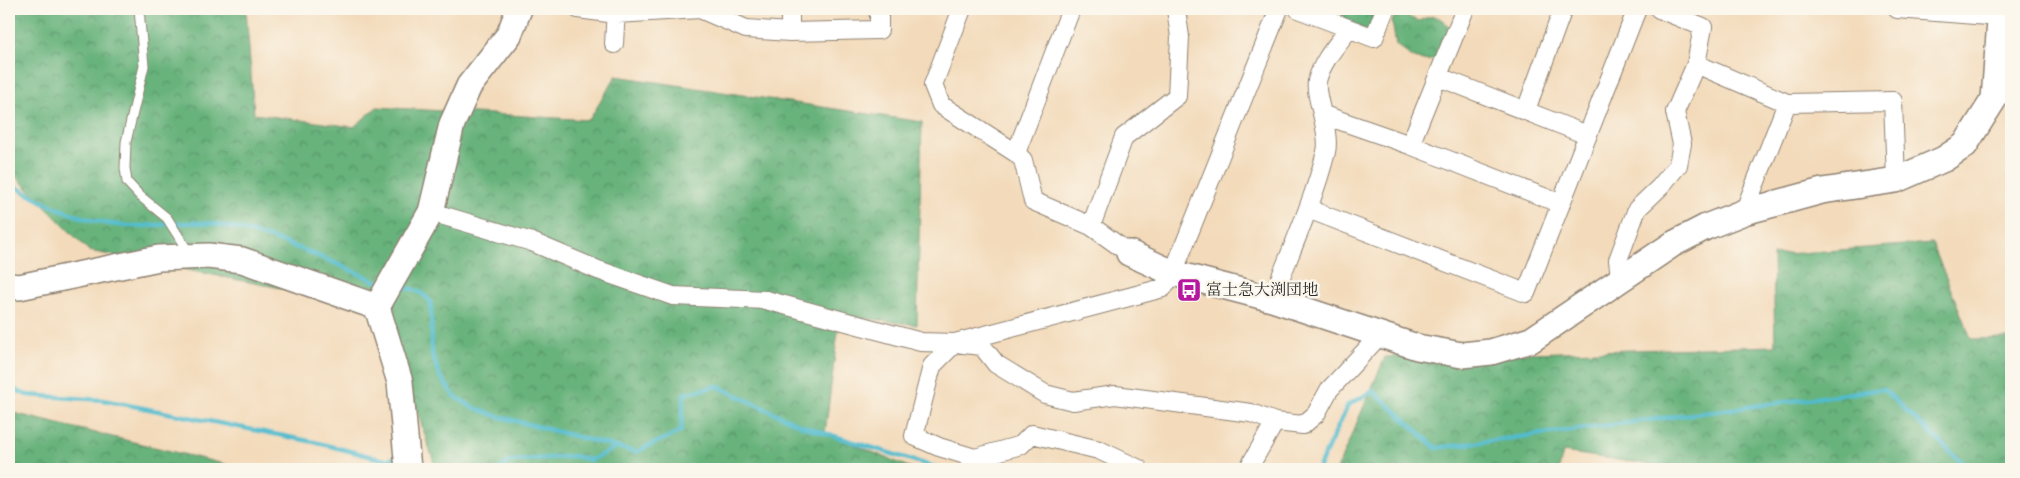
<svg xmlns="http://www.w3.org/2000/svg" width="2020" height="478" font-family="'IM FELL Double Pica','Noto Serif JP',serif">
  <style>
    .forest { fill: url(#forest-crowns); stroke: #496e54 }
    .lines { fill: none; stroke-linecap: round; stroke-linejoin: round }
    .stream { stroke: #51bbcd; stroke-width: 4.5 }
    .lane-casing { stroke: #8f8272; stroke-width: 11 }
    .street-casing { stroke: #8f8272; stroke-width: 20 }
    .secondary-casing { stroke: #8f8272; stroke-width: 28 }
    .lane { stroke: #fff; stroke-width: 9 }
    .street { stroke: #fff; stroke-width: 18 }
    .secondary { stroke: #fff; stroke-width: 25 }
    .labels { text-anchor: middle; dominant-baseline: central; stroke-width: 5; stroke-linejoin: round; paint-order: stroke }
    .poi-label { font-size: 16px; fill: #2b2b2b; stroke: #fbf7ec; text-anchor: start }
  </style>
  <defs>
    <pattern id="forest-crowns" width="20" height="18" patternUnits="userSpaceOnUse" patternTransform="scale(1.25)"><rect width="20" height="18" fill="#67b27c"/><path d="M2 6a3 3 0 1 1 6 0M12 15a3 3 0 1 1 6 0" fill="none" stroke="#559166"/></pattern>
  </defs>
  <rect width="100%" height="100%" fill="#fbf7ec"/>
  <filter id="ink" filterUnits="userSpaceOnUse"><feTurbulence type="fractalNoise" baseFrequency=".02" numOctaves="2"/><feDisplacementMap in="SourceGraphic" scale="10" xChannelSelector="R" yChannelSelector="G"/><feConvolveMatrix kernelMatrix="1 2 1 2 8 2 1 2 1" color-interpolation-filters="sRGB"/></filter>
  <filter id="wash" filterUnits="userSpaceOnUse"><feTurbulence type="fractalNoise" baseFrequency=".0096" numOctaves="4" result="noise"/><feDisplacementMap in="SourceGraphic" scale="20" xChannelSelector="R" yChannelSelector="G"/><feGaussianBlur stdDeviation="1.12" result="paint"/><feColorMatrix in="noise" values="0 0 0 0 0 0 0 0 0 0 0 0 0 0 0 0 0 1.4 0 .05"/><feComposite in="paint" operator="in"/></filter>
  <g filter="url(#wash)">
    <rect width="100%" height="100%" fill="#f3daba"/>
    <path class="forest" d="M19,9H246L254,114L354,127L377,107L589,120L616,76L922,122L917,325L840,315L825,433L914,469H436L384,308L89,251L9,170V17Z
      M1339,9H1379L1370,32L1337,17Z
      M1396,13L1419,21C1434,13 1441,16 1450,29L1442,56C1421,66 1413,58 1396,45L1392,21Z
      M1932,243L1971,339L2011,338V469H1681L1563,452L1559,469H1337L1385,357L1775,346L1773,255Z
      M9,412L245,469H9Z"/>
    <g class="lines">
      <path class="stream" d="M9,183C49,207 98,229 145,226C171,224 199,220 225,226C278,236 333,262 382,284
        M397,287C411,287 423,291 431,303L432,354L439,374L454,396L472,407L497,416L636,452L681,431L684,394L717,386L802,426L941,469
        M9,387L27,395L103,400L314,442L385,460L399,457
        M416,459L431,469
        M499,469L510,461L574,456L591,460L617,447
        M1318,469L1348,405L1373,391L1436,448L1883,389L1969,469"/>
    </g>
  </g>
  <g filter="url(#ink)">
    <g class="lines">
      <defs>
        <path id="lane" d="M139,9L144,66L126,142L125,168L127,182L140,196L167,218L189,253"/>
        <path id="street" d="M578,9L616,14L700,9L746,29L790,32L879,30V9
          M962,9L933,85L941,105L1016,153L1023,160L1033,201L1091,226L1129,253
          M1298,9L1374,38L1385,9
          M1897,9L2001,17
          M790,32V9
          M614,44L616,9
          M1696,64L1787,103L1893,101L1896,180
          M1439,77L1587,135
          M1526,110L1563,9
          M1324,115L1410,145L1559,203
          M1410,145L1465,9
          M1016,153L1071,9
          M1308,209L1526,293L1637,9
          M431,212L532,242L598,270L673,296L766,300L921,342L955,343L1163,288L1173,273L1279,9
          M1744,212L1787,103
          M1091,226L1124,137L1177,96L1180,37L1176,9
          M1620,278L1618,260L1637,209L1660,187L1678,165L1682,144L1675,112L1696,64L1703,27L1659,9
          M1272,299C1291,250 1313,203 1326,152C1331,132 1314,96 1317,81C1322,61 1337,45 1349,29
          M1275,422L1303,425L1316,414L1329,390L1380,335
          M1139,469L1099,450L1032,434L1021,445L975,458L939,447L914,436L932,366L955,343L982,346L996,364L1045,394L1073,401L1115,395L1251,413L1275,422L1248,469"/>
        <path id="secondary" d="M1129,253L1173,273L1272,299L1417,347L1462,355L1491,352L1531,340L1673,244L1706,227L1744,212L1822,191L1896,180L1944,159L1965,145L1994,99L2001,9
          M9,286L19,287L159,258L208,256L242,260L377,307
          M408,469L400,382L377,307L431,212L452,124L469,86L509,35L519,9"/>
      </defs>
      <use href="#lane" class="lane-casing"/>
      <use href="#street" class="street-casing"/>
      <use href="#secondary" class="secondary-casing"/>
      <use href="#lane" class="lane"/>
      <use href="#street" class="street"/>
      <use href="#secondary" class="secondary"/>
    </g>
  </g>
  <defs>
    <symbol id="bus-square" viewBox="-11 -11 22 22"><rect x="-9" y="-9" width="18" height="18" rx="4" fill="#b5179e" stroke="#fbf7ec"/><path d="M-5-6H5V4H4V6H2V4H-2V6H-4V4H-5ZM-3.5-4V0h7V-4ZM-3.5 1.2v1.5H-2V1.2ZM2 1.2v1.5H3.5V1.2Z" fill="#fff"/></symbol>
  </defs>
  <g fill-rule="evenodd">
    <use href="#bus-square" x="1175" y="276" width="28" height="28"/>
  </g>
  <g class="labels">
    <g class="poi-label">
      <text x="1206" y="290">富士急大渕団地</text>
    </g>
  </g>
  <rect width="2020" height="478" fill="none" stroke="#fbf7ec" stroke-width="30"/>
</svg>
